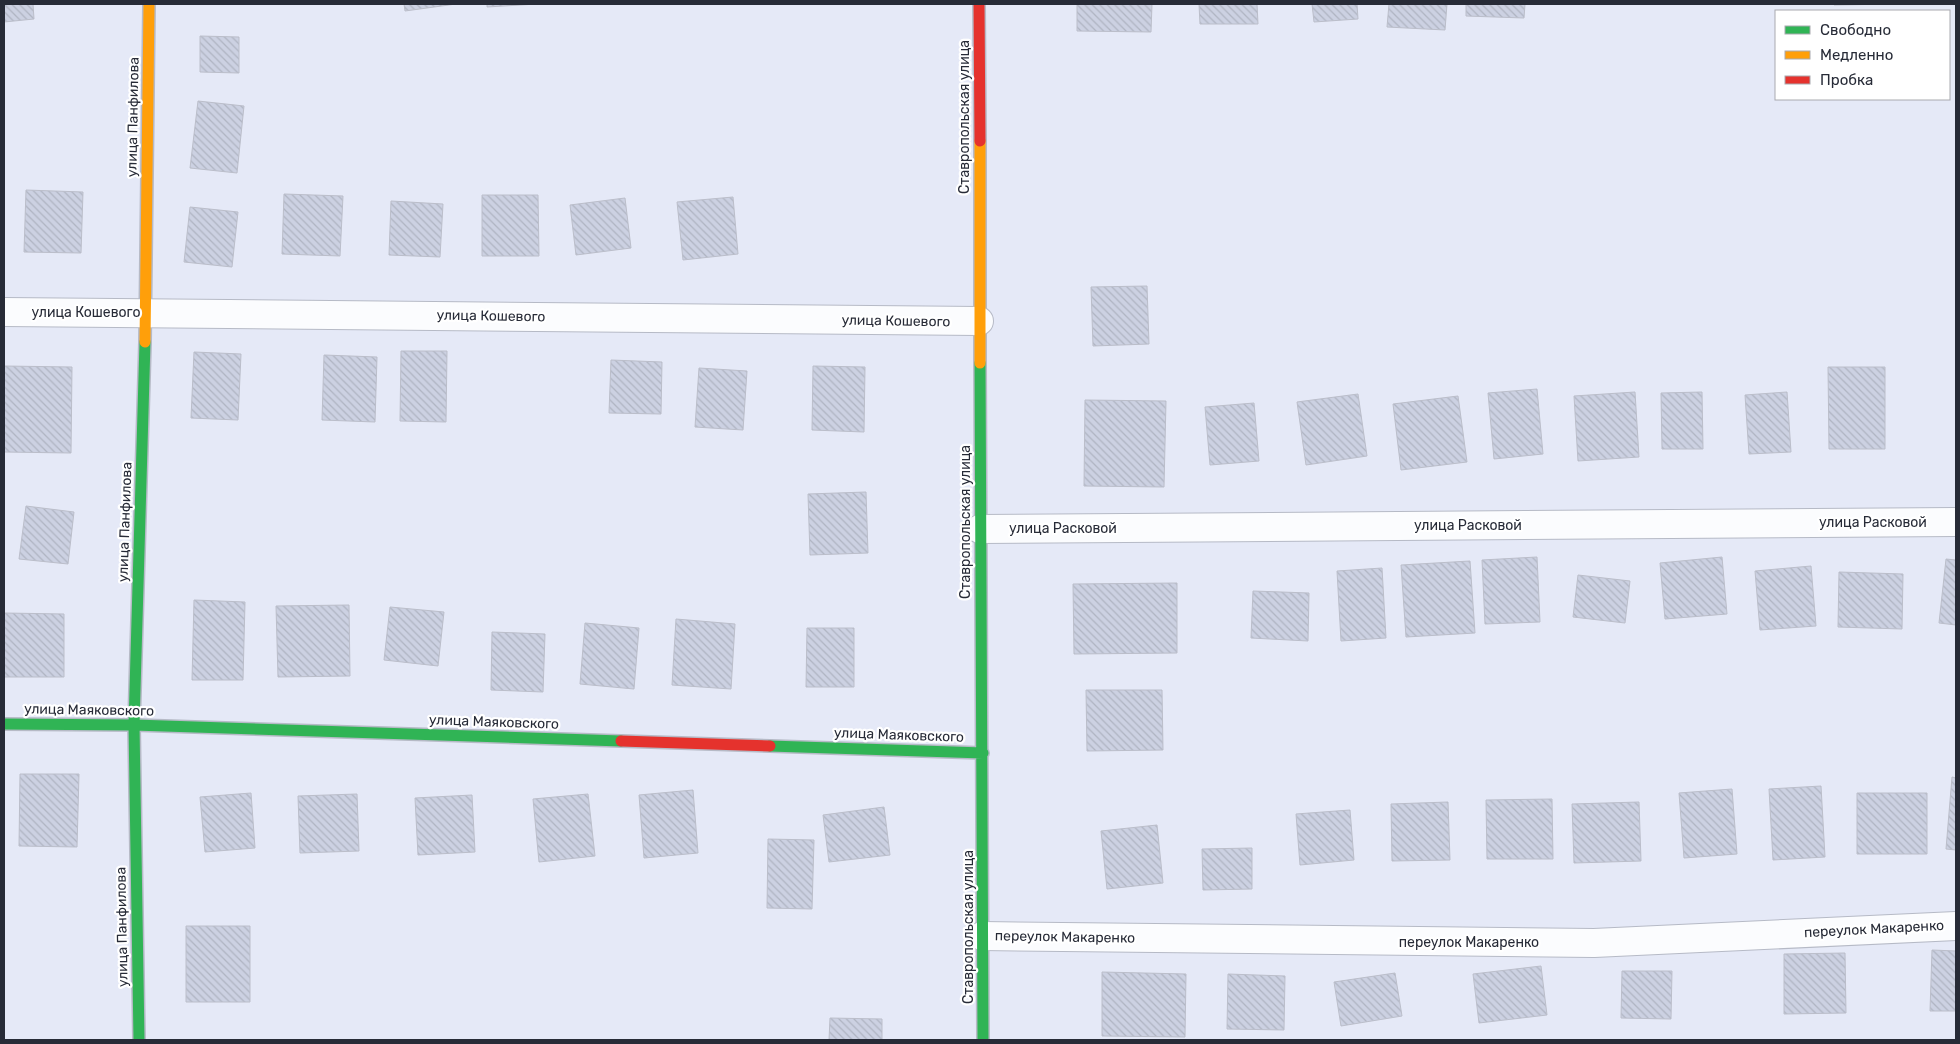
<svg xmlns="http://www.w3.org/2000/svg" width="1960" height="1044" font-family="Rubik,sans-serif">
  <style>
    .building { fill: url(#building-back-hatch); stroke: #bbbeca }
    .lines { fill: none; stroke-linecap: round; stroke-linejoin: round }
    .street-casing { stroke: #b6bac6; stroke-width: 30 }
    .fast-casing { stroke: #b6bac6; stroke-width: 14 }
    .slow-casing { stroke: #b6bac6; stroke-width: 14 }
    .jam-casing { stroke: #b6bac6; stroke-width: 14 }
    .street { stroke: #fbfcfe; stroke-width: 28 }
    .fast { stroke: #30b455; stroke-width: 11 }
    .slow { stroke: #ff9f0a; stroke-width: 11 }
    .jam { stroke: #e5322d; stroke-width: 11 }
    .labels { text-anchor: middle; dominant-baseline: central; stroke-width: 4.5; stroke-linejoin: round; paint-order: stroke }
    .street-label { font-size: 14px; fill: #272b37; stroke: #fff }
  </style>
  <defs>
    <pattern id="building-back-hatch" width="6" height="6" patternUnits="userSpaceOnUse" patternTransform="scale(1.25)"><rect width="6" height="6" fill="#ccd1e2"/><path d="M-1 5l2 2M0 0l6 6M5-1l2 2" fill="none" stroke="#afb4c2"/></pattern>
  </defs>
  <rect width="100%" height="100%" fill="#e5e9f7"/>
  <path class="building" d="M4,4H33L34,19L4,22Z
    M404,4H456L405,11Z
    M487,4H537L487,7Z
    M1077,4H1152L1151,32L1077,31Z
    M1199,4H1257L1258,24H1200Z
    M1312,4H1357L1358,19L1314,22Z
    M1389,4H1447L1445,30L1387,27Z
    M1466,4H1525L1524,18L1466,16Z
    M1834,4H1894L1834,5Z
    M200,36L239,37V73L200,72Z
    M198,101L244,106L237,173L190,168Z
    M26,190L83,192L81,253L24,252Z
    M284,194L343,196L340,256L282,254Z
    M482,195H538L539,256H482Z
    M733,197L738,254L683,260L677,202Z
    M625,198L631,248L576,255L570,205Z
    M391,201L443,204L440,257L389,255Z
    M190,207L238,212L232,267L184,262Z
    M1147,286L1149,344L1093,346L1091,287Z
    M401,351H447L446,422L400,421Z
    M194,352L241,354L238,420L191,418Z
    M324,355L377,357L375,422L322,420Z
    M611,360L662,362L661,414L609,413Z
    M4,366L72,367L71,453L4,452Z
    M813,366L865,367L864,432L812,430Z
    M1828,367H1885V449H1829Z
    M699,368L747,371L743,430L695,427Z
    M1537,389L1543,454L1494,459L1488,393Z
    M1635,392L1639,457L1578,461L1574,396Z
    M1702,392L1703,449H1662L1661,393Z
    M1787,392L1791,452L1749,454L1745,395Z
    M1358,394L1367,456L1306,465L1297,402Z
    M1458,396L1467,462L1401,470L1393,404Z
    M1085,400L1166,401L1164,487L1084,486Z
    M1254,403L1259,461L1210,465L1205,407Z
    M866,492L868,553L810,555L808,494Z
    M26,506L74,512L68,564L19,559Z
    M1537,557L1540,622L1485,624L1482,560Z
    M1722,557L1727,614L1665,619L1660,563Z
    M1946,559L1956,560V625L1939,623Z
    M1470,561L1475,633L1406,637L1401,565Z
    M1811,566L1816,626L1760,630L1755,571Z
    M1382,568L1386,638L1341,641L1337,571Z
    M1839,572L1903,574L1902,629L1838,627Z
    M1578,575L1630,581L1625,623L1573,617Z
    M1177,583V653L1074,654L1073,584Z
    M1253,591L1309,593L1308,641L1251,638Z
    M194,600L245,602L243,680H192Z
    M349,605L350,676L278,677L276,606Z
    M390,607L444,612L438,666L384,660Z
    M4,613L64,614V677H4Z
    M676,619L735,624L731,689L672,685Z
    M585,623L639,628L634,689L580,684Z
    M807,628H854V687H806Z
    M492,632L545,634L543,692L491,690Z
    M1086,690H1162L1163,750L1087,751Z
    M20,774H79L77,847L19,846Z
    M1952,777L1956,778V850L1946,849Z
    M1821,786L1825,857L1773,860L1769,789Z
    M1732,789L1737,854L1684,858L1679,793Z
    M693,790L698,853L644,858L639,795Z
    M251,793L255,848L205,852L200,797Z
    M1857,793H1927V854H1857Z
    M357,794L359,851L300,853L298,796Z
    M588,794L595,856L539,862L533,799Z
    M472,795L475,852L418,855L415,798Z
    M1552,799L1553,859H1487L1486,800Z
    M1448,802L1450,860L1392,861L1391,804Z
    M1639,802L1641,861L1574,863L1572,804Z
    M884,807L890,855L829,862L823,815Z
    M1350,810L1354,860L1300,865L1296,814Z
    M1157,825L1163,883L1107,889L1101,831Z
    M768,839L814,840L812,909L767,908Z
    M1252,848V889L1203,890L1202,849Z
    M186,926H250V1002H186Z
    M1932,950L1956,951V1011H1930Z
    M1845,953L1846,1013L1784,1014V954Z
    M1541,966L1547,1015L1479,1023L1473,974Z
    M1622,971H1672L1671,1019L1621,1018Z
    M1102,972L1186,974L1185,1037L1102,1036Z
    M1395,973L1402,1016L1341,1026L1334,982Z
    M1228,974L1285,976L1284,1030L1227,1029Z
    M830,1018L882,1019V1040H829Z"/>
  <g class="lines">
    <defs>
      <path id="street" d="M4,312L979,321
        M980,529L1956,522
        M982,936L1594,943L1956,926"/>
      <path id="fast" d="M980,363L983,1040
        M4,724L134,725L621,741
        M770,746L983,753
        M139,1040L134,725L145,342"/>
      <path id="slow" d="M980,141V363
        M145,342L149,4"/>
      <path id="jam" d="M979,4L980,141
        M621,741L770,746"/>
    </defs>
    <use href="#street" class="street-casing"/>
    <use href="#fast" class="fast-casing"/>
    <use href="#slow" class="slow-casing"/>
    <use href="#jam" class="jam-casing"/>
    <use href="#street" class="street"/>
    <use href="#fast" class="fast"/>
    <use href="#slow" class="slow"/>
    <use href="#jam" class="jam"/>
  </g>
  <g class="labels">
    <g class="street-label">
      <text transform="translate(133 117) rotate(-89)">улица Панфилова</text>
      <text transform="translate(964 117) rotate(-90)">Ставропольская улица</text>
      <text x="86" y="312">улица Кошевого</text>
      <text transform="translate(491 316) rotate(1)">улица Кошевого</text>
      <text transform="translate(896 321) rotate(1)">улица Кошевого</text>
      <text transform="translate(125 522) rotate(-88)">улица Панфилова</text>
      <text transform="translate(965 522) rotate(-90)">Ставропольская улица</text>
      <text x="1873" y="522">улица Расковой</text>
      <text x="1468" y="525">улица Расковой</text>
      <text x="1063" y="528">улица Расковой</text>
      <text transform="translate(89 710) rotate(1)">улица Маяковского</text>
      <text transform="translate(494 722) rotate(2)">улица Маяковского</text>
      <text transform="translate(899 735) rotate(2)">улица Маяковского</text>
      <text transform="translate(122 927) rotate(-91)">улица Панфилова</text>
      <text transform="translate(968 927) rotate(-90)">Ставропольская улица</text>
      <text transform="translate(1874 929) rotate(-3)">переулок Макаренко</text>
      <text transform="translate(1065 937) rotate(1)">переулок Макаренко</text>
      <text x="1469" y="942">переулок Макаренко</text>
    </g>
  </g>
  <rect width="1960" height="1044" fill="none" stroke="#272b37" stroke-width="10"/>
  <rect x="1775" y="10" width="175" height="90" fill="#ffffff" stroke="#a9aaaf"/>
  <rect x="1785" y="26" width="25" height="8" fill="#30b455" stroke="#a9aaaf"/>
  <text x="1820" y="35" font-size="15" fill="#272b37">Свободно</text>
  <rect x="1785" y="51" width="25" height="8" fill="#ff9f0a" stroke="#a9aaaf"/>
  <text x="1820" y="60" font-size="15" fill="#272b37">Медленно</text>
  <rect x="1785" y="76" width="25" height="8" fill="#e5322d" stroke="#a9aaaf"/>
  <text x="1820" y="85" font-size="15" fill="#272b37">Пробка</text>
</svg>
